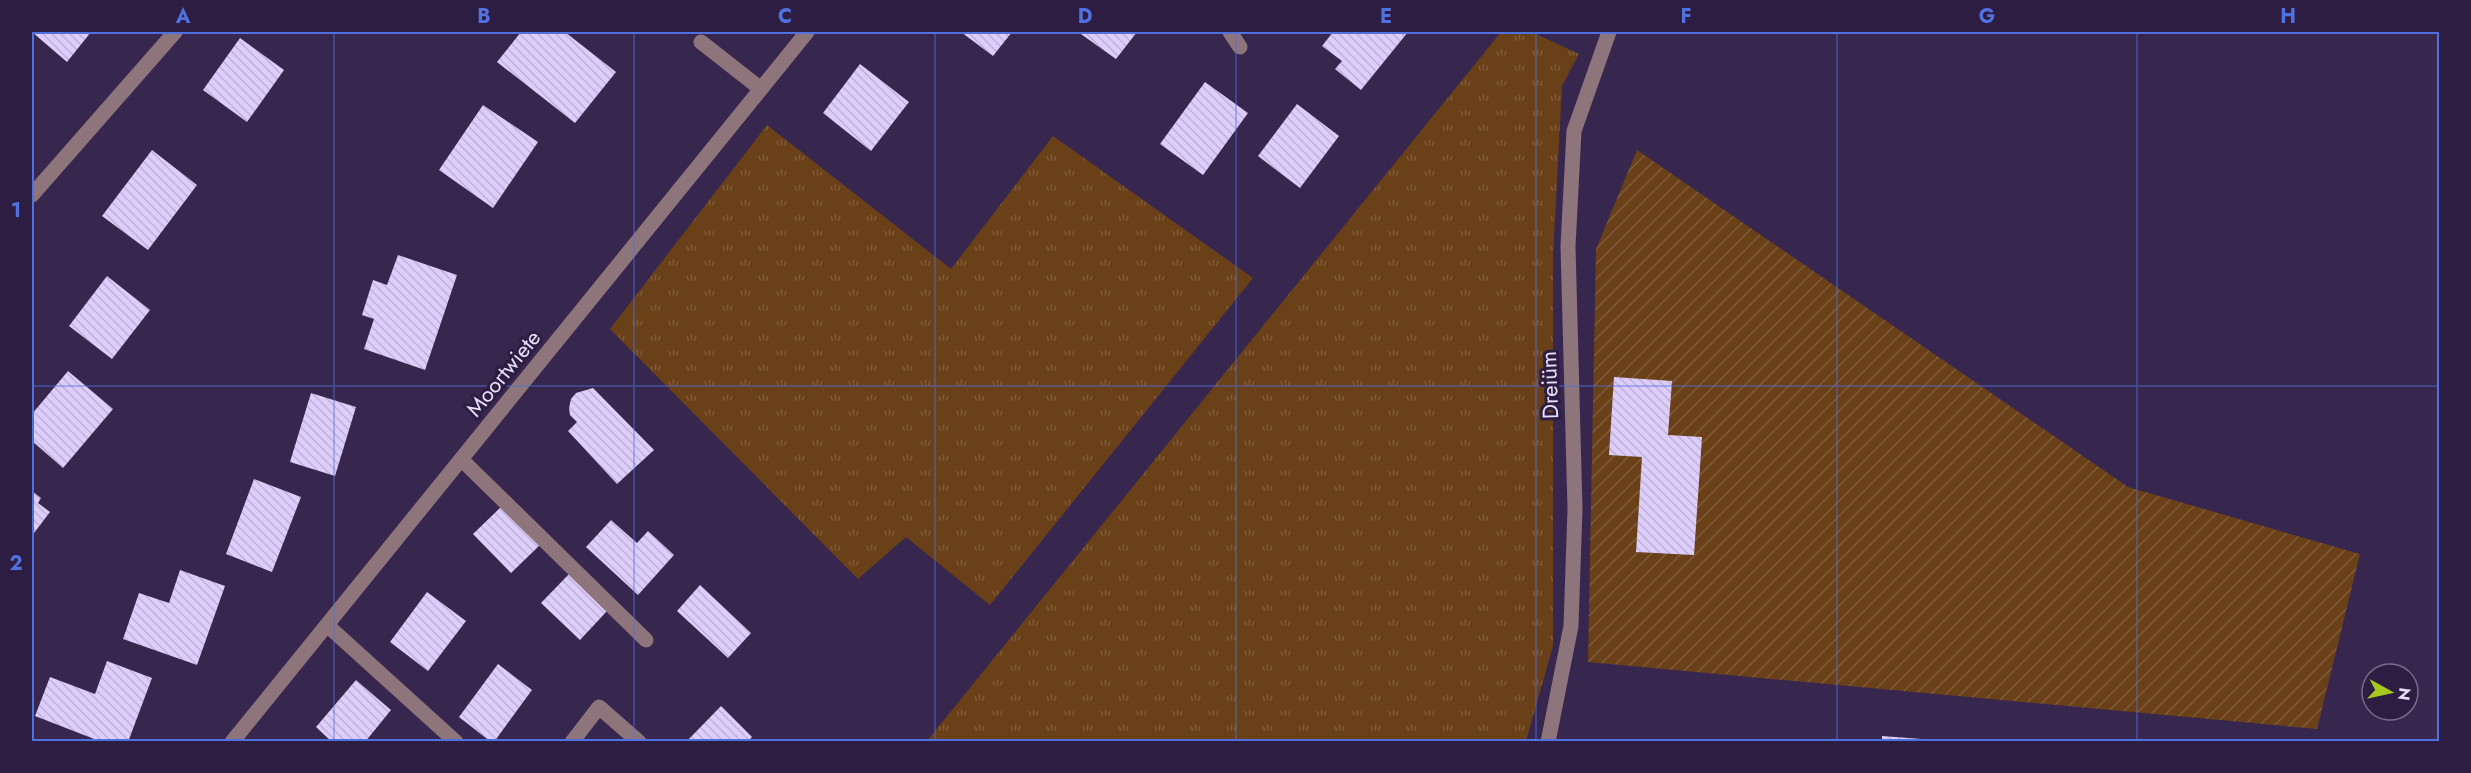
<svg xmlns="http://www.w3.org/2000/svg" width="2471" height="773" font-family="Jost,sans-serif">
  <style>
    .grass { fill: url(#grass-tufts) }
    .garden { fill: url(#garden-furrows) }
    .building { fill: url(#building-back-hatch) }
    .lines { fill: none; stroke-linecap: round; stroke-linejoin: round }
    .minor { stroke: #8d757b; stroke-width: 15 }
    .grid { fill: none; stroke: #5072e0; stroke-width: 1.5; stroke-opacity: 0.55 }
    .labels { text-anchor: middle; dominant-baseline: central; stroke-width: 6; stroke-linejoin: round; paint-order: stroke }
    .street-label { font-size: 22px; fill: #e8dff8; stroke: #2d1d43 }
    .neatline { fill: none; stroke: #5072e0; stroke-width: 2 }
    .grid-label { font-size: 20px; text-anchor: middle; font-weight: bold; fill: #5072e0 }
  </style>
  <defs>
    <pattern id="grass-tufts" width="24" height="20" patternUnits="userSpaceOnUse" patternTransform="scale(1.5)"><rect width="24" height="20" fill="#6a4018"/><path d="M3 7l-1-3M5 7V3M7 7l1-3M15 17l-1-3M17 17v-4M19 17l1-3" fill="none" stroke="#7f5b3a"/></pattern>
    <pattern id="garden-furrows" width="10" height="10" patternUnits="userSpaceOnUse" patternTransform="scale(1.5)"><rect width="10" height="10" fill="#6a4018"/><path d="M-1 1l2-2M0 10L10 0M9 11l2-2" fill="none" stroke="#7f5b3a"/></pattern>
    <pattern id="building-back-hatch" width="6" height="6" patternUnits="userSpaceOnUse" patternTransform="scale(1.5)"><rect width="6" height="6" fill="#ddcdfa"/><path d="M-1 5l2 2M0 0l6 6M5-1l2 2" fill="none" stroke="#bfb1d7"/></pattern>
  </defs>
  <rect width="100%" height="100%" fill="#37274e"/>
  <path class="grass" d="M1501,32H1532L1579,54L1562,86L1553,255V646L1526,741H927Z
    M767,125L951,269L1053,136L1253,278L990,605L906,537L858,579L610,329Z"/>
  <path class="garden" d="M1637,150L2128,487L2360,554L2317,729L1588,662L1596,249Z"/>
  <path class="building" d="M32,32H91L67,62Z
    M521,32H565L616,72L575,123L497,62Z
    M961,32H1012L993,56Z
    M1078,32H1137L1116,59Z
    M1333,32H1408L1361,90L1335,69L1342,61L1322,46Z
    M240,38L284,70L247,122L203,90Z
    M860,64L909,102L871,151L823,113Z
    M1205,82L1248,113L1203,175L1160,144Z
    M1297,104L1339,136L1300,188L1258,156Z
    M483,105L538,142L493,208L439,170Z
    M152,150L197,185L148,250L102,216Z
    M398,255L457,275L425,370L364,349L374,319L362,315L373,280L387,285Z
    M107,276L150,310L112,359L69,326Z
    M68,371L113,409L63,468L32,441V414Z
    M1614,377L1672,381L1668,435L1702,437L1694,555L1636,552L1642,457L1609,455Z
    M593,388L654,450L617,484L568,431L577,422L570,415L569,408L571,399L576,393Z
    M311,393L356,407L335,476L290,462Z
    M254,479L301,497L272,572L226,554Z
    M32,491L41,498L38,503L50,512L34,533L32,530Z
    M502,506L540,545L511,573L473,534Z
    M611,520L637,543L648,531L674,555L638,595L586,547Z
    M180,570L225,586L197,665L123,639L139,593L169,603Z
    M569,574L608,610L580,640L541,603Z
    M700,585L751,633L728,658L677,611Z
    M427,592L466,621L428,671L390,642Z
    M107,661L152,678L128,742H102L35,716L50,677L95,694Z
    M498,664L532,690L494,742H491L459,717Z
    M356,680L391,710L365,742H332L316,727Z
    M721,706L752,737L747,742H686Z
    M1882,736L1935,740V742H1882Z"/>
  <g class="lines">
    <path class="minor" d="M1230,32L1240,47
      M701,42L761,89
      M32,195L175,32
      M462,460L646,640
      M328,626L456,742
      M232,742L807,32
      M572,742L599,707L639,742
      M1548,742L1571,626L1575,509L1568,246L1574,131L1609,32"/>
  </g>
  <path class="grid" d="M334,32V742M634,32V742M935,32V742M1236,32V742M1536,32V742M1837,32V742M2137,32V742M32,386H2440"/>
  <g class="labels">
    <g class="street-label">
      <text transform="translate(503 373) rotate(-51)">Moortwiete</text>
      <text transform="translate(1549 385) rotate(-92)">Dreiüm</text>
    </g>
  </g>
  <rect width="2471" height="773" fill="none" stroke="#2d1d43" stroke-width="66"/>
  <g transform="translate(2390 692) rotate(98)"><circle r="28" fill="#2d1d43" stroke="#786b8b" stroke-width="1.5"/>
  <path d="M0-4.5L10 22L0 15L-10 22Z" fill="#a7c81f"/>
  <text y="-9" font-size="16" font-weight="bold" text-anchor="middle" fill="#e8dff8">N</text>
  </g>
  <rect x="33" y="33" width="2405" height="707" class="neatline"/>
  <g class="grid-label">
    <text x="183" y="23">A</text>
    <text x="484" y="23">B</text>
    <text x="785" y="23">C</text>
    <text x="1085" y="23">D</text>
    <text x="1386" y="23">E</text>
    <text x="1686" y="23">F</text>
    <text x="1987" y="23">G</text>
    <text x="2288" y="23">H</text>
    <text x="16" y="217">1</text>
    <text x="16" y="570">2</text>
  </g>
</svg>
